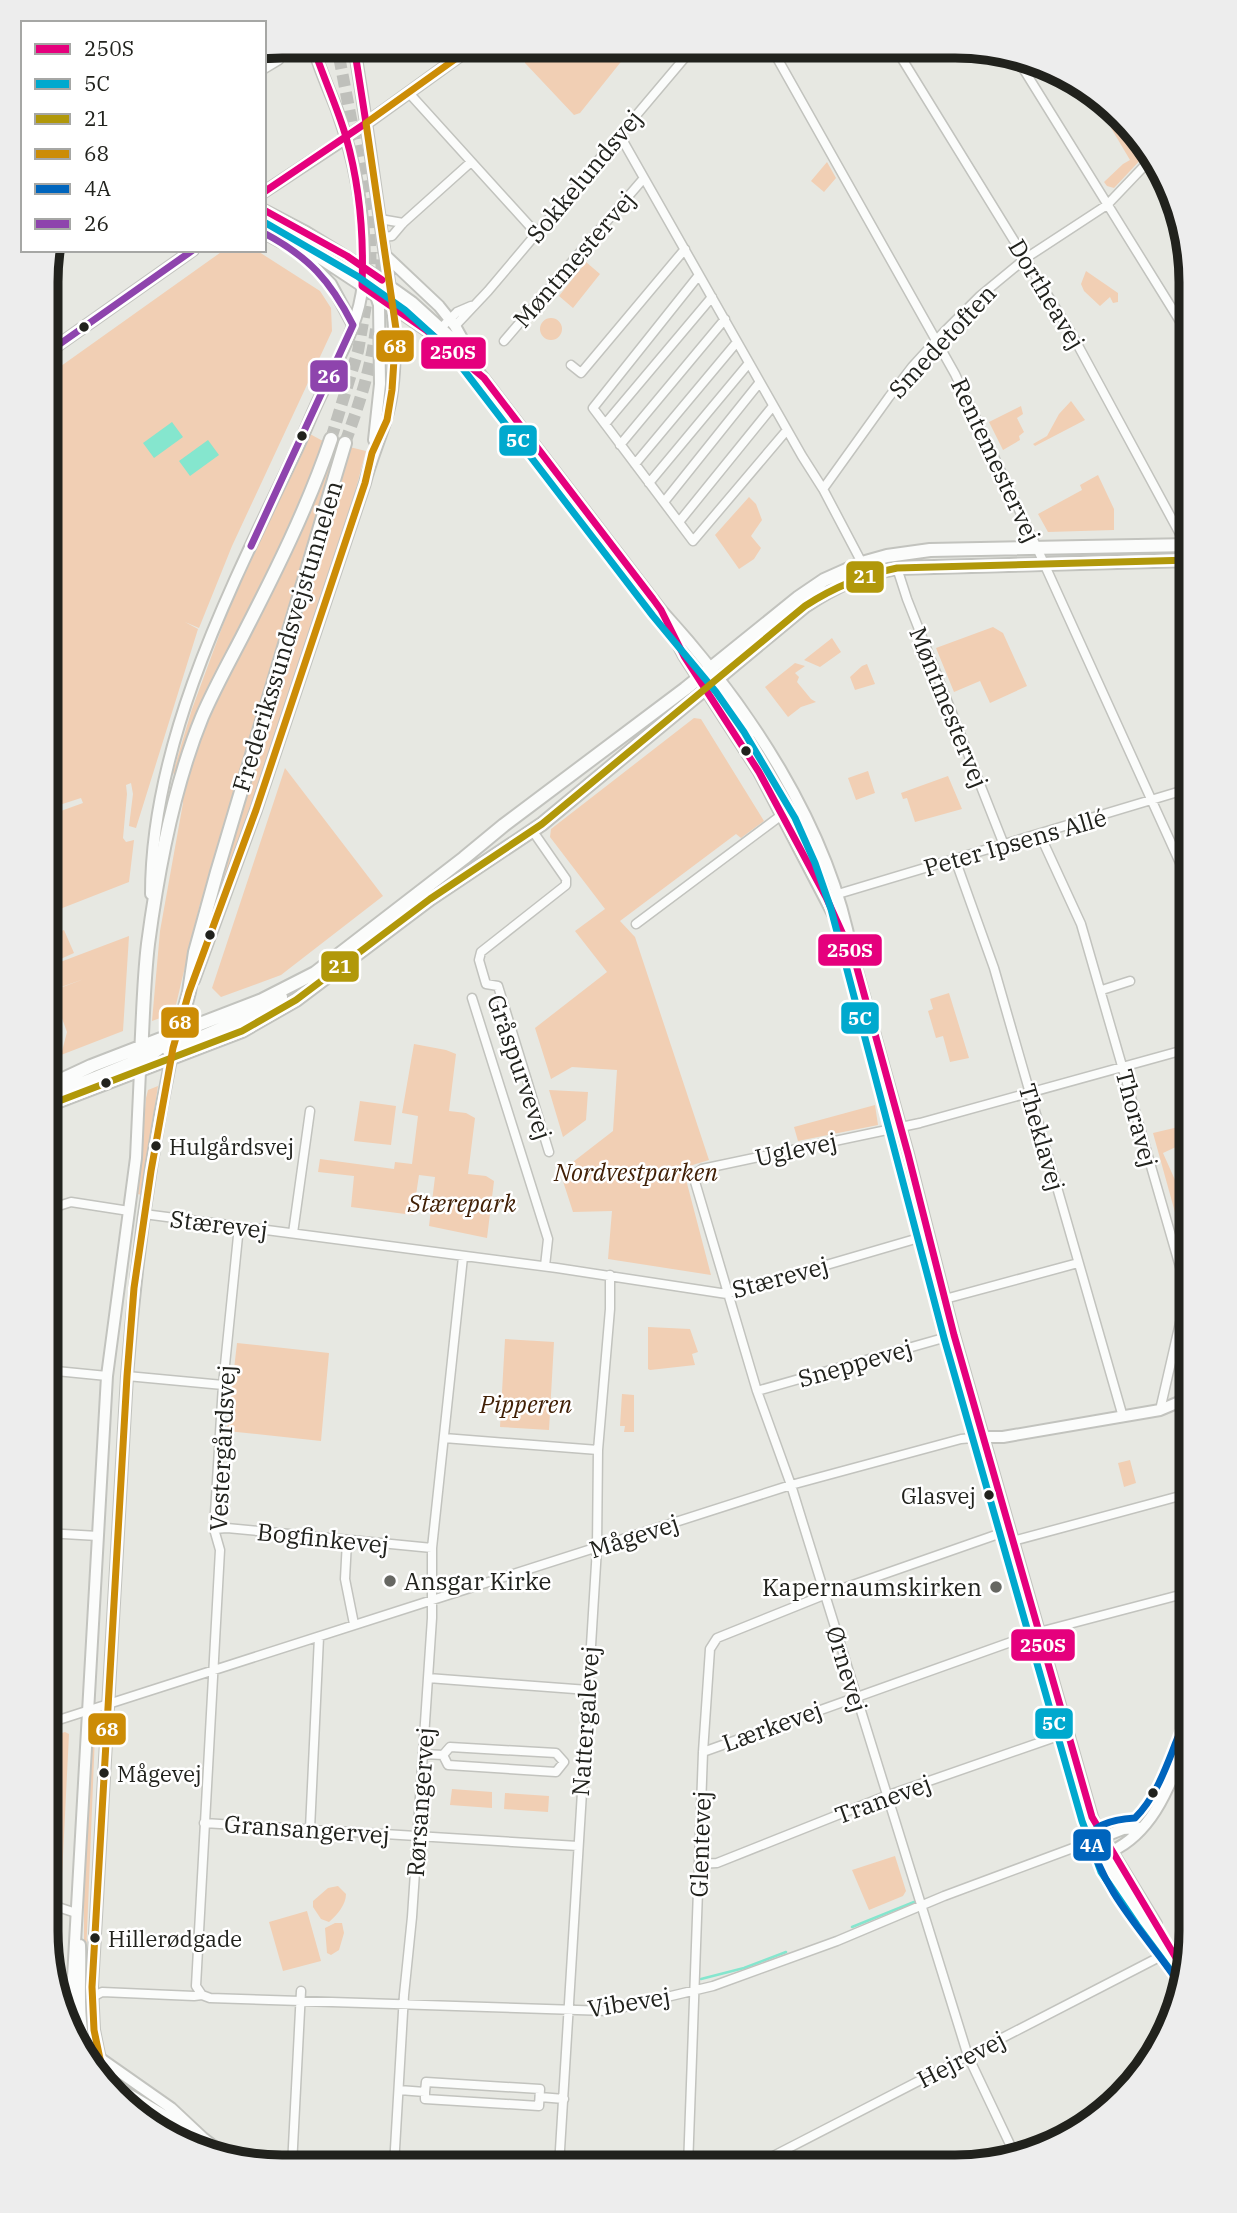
<svg xmlns="http://www.w3.org/2000/svg" width="1237" height="2213" font-family="'IBM Plex Serif',serif">
  <style>
    .green { fill: #f1cfb4 }
    .water { fill: #85e6ce }
    .lines { fill: none; stroke-linecap: round; stroke-linejoin: round }
    .stream { stroke: #85e6ce; stroke-width: 2.5 }
    .primary-tunnel { stroke: #bfc0bb; stroke-width: 12; stroke-dasharray: 12 6; stroke-linecap: butt }
    .street-casing { stroke: #c2c3be; stroke-width: 11 }
    .secondary-casing { stroke: #c2c3be; stroke-width: 14 }
    .primary-casing { stroke: #c2c3be; stroke-width: 16 }
    .street { stroke: #fbfcfb; stroke-width: 8 }
    .secondary { stroke: #fbfcfb; stroke-width: 10 }
    .primary { stroke: #fbfcfb; stroke-width: 12 }
    .bus-1-casing { stroke: #fff; stroke-width: 12 }
    .bus-2-casing { stroke: #fff; stroke-width: 12 }
    .bus-3-casing { stroke: #fff; stroke-width: 12 }
    .bus-4-casing { stroke: #fff; stroke-width: 12 }
    .bus-5-casing { stroke: #fff; stroke-width: 12 }
    .bus-6-casing { stroke: #fff; stroke-width: 12 }
    .bus-1 { stroke: #e5007d; stroke-width: 7 }
    .bus-2 { stroke: #00a9ce; stroke-width: 7 }
    .bus-3 { stroke: #b1980a; stroke-width: 7 }
    .bus-4 { stroke: #cc8c06; stroke-width: 7 }
    .bus-5 { stroke: #0065bd; stroke-width: 7 }
    .bus-6 { stroke: #8e44ad; stroke-width: 7 }
    .bus-dot { fill: #21221d; stroke: #fff; stroke-width: 2.5 }
    .poi-dot { fill: #666762; stroke: #fff; stroke-width: 2.5 }
    .labels { text-anchor: middle; dominant-baseline: central; stroke-width: 5; stroke-linejoin: round; paint-order: stroke }
    .bus-label { font-size: 22px; fill: #21221d; stroke: #fff; text-anchor: start }
    .street-label { font-size: 24px; fill: #21221d; stroke: #fff }
    .park-label { font-size: 24px; font-style: italic; fill: #412006; stroke: #fff }
    .poi-label { font-size: 24px; fill: #21221d; stroke: #fff; text-anchor: start }
    .rim { fill: none; stroke: #21221d; stroke-width: 9 }
    .line-badge { stroke: #fff; stroke-width: 2.5 }
    .badge-label { font-size: 19px; text-anchor: middle; font-weight: bold; fill: #fff }
  </style>
  <rect width="100%" height="100%" fill="#e7e8e2"/>
  <path class="green" d="M540,47L632,48L580,113L574,115L525,63V57Z
    M1091,94L1111,104L1145,155L1114,188L1107,186L1104,182L1123,164L1130,160Z
    M827,162L836,178L824,192L811,181Z
    M224,250H256L320,291L331,308L332,331L232,546L199,628L185,622L198,629L136,828L129,826L133,794L131,783L126,785L127,794L123,838L126,842L134,840L129,882L47,914V816L83,803L81,798L47,809V376Z
    M586,262L600,274L573,308L559,296Z
    M1086,271L1118,293V302L1113,303L1110,297L1100,306L1084,291L1081,284Z
    M540 329a11 11 0 1 1 22 0a11 11 0 1 1-22 0Z
    M1071,401L1085,420L1035,446L1033,444L1047,436L1059,414Z
    M1021,406L1023,414L1017,418L1024,432L1019,436L1020,440L1003,450L989,422Z
    M310,434L321,440L366,451L350,511L220,896L200,904L174,1013L152,1021L160,931L183,803L173,772L192,709L231,603Z
    M1098,475L1114,509V530L1048,532L1038,514L1082,490L1080,485Z
    M749,497L756,504L762,520L751,536L761,548L754,559L739,569L715,535Z
    M993,627L1003,633L1027,686L990,703L980,681L954,692L936,648Z
    M832,638L841,652L820,667L804,660Z
    M795,663L805,666L795,673L799,677L797,682L811,699L816,702L801,707L788,717L765,687Z
    M867,664L875,684L855,690L850,677L862,666Z
    M694,718L701,719L764,821L741,838L736,834L620,921L635,937L709,1160L683,1168L711,1275L608,1259L612,1211L573,1212L560,1172L613,1131L617,1070L572,1067L551,1079L535,1028L607,972L575,931L605,909L550,837L551,829Z
    M285,768L383,896L281,975L221,997L212,988Z
    M868,771L875,793L856,800L848,778Z
    M948,776L962,809L915,822L907,798L903,799L901,793Z
    M64,930L74,953L47,965V937Z
    M129,936L123,1031L61,1055L67,1032L52,991L84,979L47,992V967Z
    M949,993L969,1058L950,1062L943,1036L936,1038L928,1011L933,1009L930,999Z
    M414,1044L446,1050L456,1054L449,1111L466,1113L475,1118L468,1174L486,1176L494,1181L487,1238L429,1226L435,1177L419,1175L413,1215L351,1207L354,1176L318,1172L320,1159L394,1169L395,1162L412,1164L418,1116L402,1113Z
    M158,1086L141,1195L138,1194L146,1098L148,1090Z
    M549,1090L588,1092L586,1120L563,1137Z
    M360,1101L396,1106L391,1145L354,1141Z
    M875,1105L878,1125L798,1141L794,1127Z
    M1191,1124V1140L1163,1153L1191,1216V1270L1153,1133Z
    M648,1327L690,1329L698,1352L692,1354L695,1365L650,1370L648,1369Z
    M505,1339L554,1342L549,1430L500,1427Z
    M237,1343L329,1353L321,1441L227,1431Z
    M622,1394L634,1395V1432H624L625,1426H620Z
    M1130,1460L1136,1483L1124,1487L1118,1463Z
    M65,1732L69,1734L62,1876L46,1880V1738Z
    M95,1735L85,1981L87,2021L84,2019V1891L92,1736Z
    M452,1789L492,1792V1808L450,1805Z
    M505,1793L549,1796L548,1812L504,1809Z
    M895,1856L906,1891L903,1896L869,1910L852,1870Z
    M338,1886L346,1894C346,1905 337,1915 329,1922L321,1919L313,1907V1901L328,1888Z
    M307,1911L321,1961L283,1971L269,1922Z
    M335,1923H342L344,1933L339,1950L331,1955L327,1953L325,1928Z"/>
  <path class="water" d="M172,422L183,437L154,458L143,443Z
    M208,440L219,455L190,476L179,461Z"/>
  <g class="lines">
    <path class="stream" d="M852,1927L914,1902
      M701,1979L744,1968L786,1952"/>
    <path class="primary-tunnel" d="M379,307L382,280L381,252
      M331,439L358,351L371,276L369,212L337,46
      M345,443C359,405 371,368 376,329"/>
    <defs>
      <path id="street" d="M446,47L454,59
        M676,48L684,57
        M772,49L955,374L1037,548L1191,887
        M896,49L1074,338L1186,545
        M1016,57L1191,339
        M264,69L279,60
        M409,93L536,233
        M619,134L802,456L823,489L862,563
        M380,219L403,223
        M383,237L392,236L403,223L471,162
        M699,275L593,408L693,541L787,430
        M455,326L488,291L693,48
        M441,328L457,312L471,306
        M504,341L644,178
        M571,365L581,373L685,249
        M605,424L712,297
        M620,445L725,319
        M635,464L737,342
        M649,483L749,363
        M823,489L889,397L912,367L943,333L980,296L1026,258L1107,205L1149,161
        M664,502L760,382
        M679,522L773,406
        M897,568L907,599L1004,845
        M532,830L566,879V885L481,952L479,960L486,984L498,986L549,1152
        M1040,835L1081,924L1185,1284L1186,1297L1160,1410
        M955,859L994,968L1123,1417
        M838,894L1191,788
        M636,924L783,814
        M1102,990L1130,981
        M472,998L548,1239L545,1266
        M46,1210L71,1202L129,1211
        M144,1214L557,1268L727,1294L929,1235
        M293,1233L310,1111
        M945,1299L1078,1263
        M46,1370L107,1376
        M127,1376L223,1385
        M757,1391L954,1335
        M444,1438L598,1450
        M214,1529L227,1528L432,1548
        M46,1533L98,1536
        M347,1541L345,1579L354,1624
        M1013,1541L1191,1493
        M428,1678L588,1690
        M46,1724L791,1485L961,1439L984,1437
        M703,1752L1039,1632L1191,1592
        M423,1754L443,1755L448,1765L556,1772L564,1762L556,1753L450,1747L443,1755
        M204,1823L578,1846
        M310,1829L319,1637
        M699,1864L717,1863L883,1797L1067,1733
        M46,1898L55,1906L76,1913
        M202,1995L196,1986L220,1550L214,1529L223,1385L239,1226
        M91,1998L102,1992L194,1996L202,1995L210,1998L608,2011L713,1986L837,1941L944,1896L1100,1838
        M399,2090L425,2092L426,2082L540,2089L539,2106L425,2099V2092
        M540,2097L564,2099
        M1016,2157L968,2056L791,1485L757,1391L693,1175L702,1169L920,1123L1191,1048
        M292,2166L301,1991
        M394,2166L404,1995L412,1917L432,1618V1548L463,1257
        M559,2166L597,1548L598,1450L610,1309V1275
        M688,2167L703,1752L710,1649L717,1638L824,1595L1010,1530
        M752,2167L1171,1951"/>
      <path id="secondary" d="M264,192L346,138L472,47
        M264,210L306,232L363,267L412,302L455,341L661,610C747,704 829,826 852,953L908,1154L954,1335L1092,1817L1110,1866L1145,1919L1185,1973
        M264,233L300,252L318,257L362,286L426,330L473,370
        M302,254L331,284L353,325
        M386,256L439,306L455,326L469,351
        M47,353L193,250
        M374,440L380,384L379,305L375,293
        M667,623L684,656L759,772L845,937
        M707,681L715,686L749,734
        M151,894C151,740 232,585 297,449C306,430 313,410 323,391C340,356 360,321 363,282C367,222 357,166 337,110C329,89 319,68 313,46
        M194,980L256,810L365,483C373,451 388,424 392,391C399,340 391,292 383,242C374,177 365,111 354,46
        M984,1437H1003L1160,1410L1191,1397
        M1100,1838L1123,1829L1140,1828
        M1108,1845L1156,1924
        M1112,1851C1157,1830 1172,1777 1191,1734
        M80,1945C82,1989 72,2037 100,2074
        M70,2031L107,1376L136,1158L140,1071
        M74,2040L171,2108L203,2138L225,2155
        M103,2079L189,2130
        M105,2084L94,2030L92,1987L127,1376C135,1270 149,1164 171,1059"/>
      <path id="primary" d="M169,1051L246,1018L281,997
        M171,1059L189,992L195,952L217,872L345,443
        M140,1071C143,1028 143,986 148,944C158,868 173,788 202,717C214,689 228,664 242,637C275,573 308,507 331,439
        M46,1087L91,1066L262,1000L315,973L464,858L504,825L685,689L799,597L824,580L862,563L887,556L930,550L1191,545
        M46,1098L149,1056L171,1039
        M46,1106L242,1031L296,1000L430,899L542,824L805,606C837,585 859,575 897,568L1191,560"/>
    </defs>
    <use href="#street" class="street-casing"/>
    <use href="#secondary" class="secondary-casing"/>
    <use href="#primary" class="primary-casing"/>
    <use href="#street" class="street"/>
    <use href="#secondary" class="secondary"/>
    <use href="#primary" class="primary"/>
    <defs>
      <path id="bus-1" d="M313,46C323,77 337,106 346,137C360,186 364,235 362,286L426,330L484,378L653,599L661,610L684,656L759,772L826,897L855,961L908,1154L954,1335L1092,1817L1185,1973
        M264,192L366,123L354,46
        M264,210L347,256L382,280"/>
      <path id="bus-2" d="M264,222L357,276L405,310L447,348L653,616L716,692L744,732L795,818L815,863L831,909L944,1338L1082,1821L1101,1872L1137,1925L1177,1979"/>
      <path id="bus-3" d="M46,1106L242,1031L296,1000L430,899L542,824L805,606C834,587 863,575 897,568L1191,560"/>
      <path id="bus-4" d="M105,2083L94,2030L92,1987L127,1376L134,1288L151,1171L173,1048L189,992L256,810L365,483L372,453L387,420L392,390L396,329L366,123L472,47"/>
      <path id="bus-5" d="M1176,1979C1146,1935 1102,1891 1090,1838C1094,1822 1121,1819 1135,1818C1159,1794 1168,1760 1181,1730"/>
      <path id="bus-6" d="M47,353L193,250
        M251,546L353,325C330,280 309,257 264,233"/>
    </defs>
    <use href="#bus-1" class="bus-1-casing"/>
    <use href="#bus-2" class="bus-2-casing"/>
    <use href="#bus-3" class="bus-3-casing"/>
    <use href="#bus-4" class="bus-4-casing"/>
    <use href="#bus-5" class="bus-5-casing"/>
    <use href="#bus-6" class="bus-6-casing"/>
    <use href="#bus-1" class="bus-1"/>
    <use href="#bus-2" class="bus-2"/>
    <use href="#bus-3" class="bus-3"/>
    <use href="#bus-4" class="bus-4"/>
    <use href="#bus-5" class="bus-5"/>
    <use href="#bus-6" class="bus-6"/>
  </g>
  <g class="bus-dot">
    <circle cx="84" cy="327" r="6"/>
    <circle cx="302" cy="436" r="6"/>
    <circle cx="746" cy="751" r="6"/>
    <circle cx="210" cy="935" r="6"/>
    <circle cx="106" cy="1083" r="6"/>
    <circle cx="156" cy="1146" r="6"/>
    <circle cx="989" cy="1495" r="6"/>
    <circle cx="104" cy="1773" r="6"/>
    <circle cx="1153" cy="1793" r="6"/>
    <circle cx="95" cy="1938" r="6"/>
  </g>
  <g class="poi-dot">
    <circle cx="390" cy="1581" r="7"/>
    <circle cx="996" cy="1587" r="7"/>
  </g>
  <g class="labels">
    <g class="bus-label">
      <text x="169" y="1146">Hulgårdsvej</text>
      <text x="976" y="1495" text-anchor="end">Glasvej</text>
      <text x="117" y="1773">Mågevej</text>
      <text x="108" y="1938">Hillerødgade</text>
    </g>
    <g class="street-label">
      <text transform="translate(584 176) rotate(-50)">Sokkelundsvej</text>
      <text transform="translate(574 259) rotate(-49)">Møntmestervej</text>
      <text transform="translate(1047 294) rotate(59)">Dortheavej</text>
      <text transform="translate(942 341) rotate(-47)">Smedetoften</text>
      <text transform="translate(996 460) rotate(65)">Rentemestervej</text>
      <text transform="translate(287 636) rotate(-73)">Frederikssundsvejstunnelen</text>
      <text transform="translate(949 707) rotate(68)">Møntmestervej</text>
      <text transform="translate(1015 842) rotate(-16)">Peter Ipsens Allé</text>
      <text transform="translate(520 1067) rotate(71)">Gråspurvevej</text>
      <text transform="translate(1137 1118) rotate(75)">Thoravej</text>
      <text transform="translate(1042 1137) rotate(74)">Theklavej</text>
      <text transform="translate(796 1149) rotate(-12)">Uglevej</text>
      <text transform="translate(219 1224) rotate(7)">Stærevej</text>
      <text transform="translate(780 1277) rotate(-15)">Stærevej</text>
      <text transform="translate(855 1363) rotate(-16)">Sneppevej</text>
      <text transform="translate(222 1448) rotate(-87)">Vestergårdsvej</text>
      <text transform="translate(634 1536) rotate(-18)">Mågevej</text>
      <text transform="translate(323 1538) rotate(6)">Bogfinkevej</text>
      <text transform="translate(847 1669) rotate(73)">Ørnevej</text>
      <text transform="translate(585 1721) rotate(-86)">Nattergalevej</text>
      <text transform="translate(772 1726) rotate(-20)">Lærkevej</text>
      <text transform="translate(883 1799) rotate(-20)">Tranevej</text>
      <text transform="translate(420 1802) rotate(-86)">Rørsangervej</text>
      <text transform="translate(307 1829) rotate(4)">Gransangervej</text>
      <text transform="translate(700 1844) rotate(-88)">Glentevej</text>
      <text transform="translate(629 2002) rotate(-9)">Vibevej</text>
      <text transform="translate(961 2059) rotate(-27)">Hejrevej</text>
    </g>
    <g class="park-label">
      <text x="636" y="1172">Nordvestparken</text>
      <text x="462" y="1203">Stærepark</text>
      <text x="526" y="1404">Pipperen</text>
    </g>
    <g class="poi-label">
      <text x="404" y="1581">Ansgar Kirke</text>
      <text x="982" y="1587" text-anchor="end">Kapernaumskirken</text>
    </g>
  </g>
  <path d="M0 0H1237V2213H0ZM282 58H955A224 224 0 0 1 1179 282V1931A224 224 0 0 1 955 2155H282A224 224 0 0 1 58 1931V282A224 224 0 0 1 282 58Z" fill="#ededed" fill-rule="evenodd"/>
  <path class="rim" d="M282 58H955A224 224 0 0 1 1179 282V1931A224 224 0 0 1 955 2155H282A224 224 0 0 1 58 1931V282A224 224 0 0 1 282 58Z"/>
  <g class="line-badge">
    <rect x="375" y="329" width="40" height="34" rx="7" fill="#cc8c06"/>
    <rect x="420" y="336" width="67" height="34" rx="7" fill="#e5007d"/>
    <rect x="309" y="359" width="40" height="34" rx="7" fill="#8e44ad"/>
    <rect x="498" y="424" width="40" height="33" rx="7" fill="#00a9ce"/>
    <rect x="845" y="560" width="40" height="34" rx="7" fill="#b1980a"/>
    <rect x="817" y="933" width="66" height="34" rx="7" fill="#e5007d"/>
    <rect x="320" y="950" width="40" height="33" rx="7" fill="#b1980a"/>
    <rect x="840" y="1001" width="40" height="34" rx="7" fill="#00a9ce"/>
    <rect x="160" y="1006" width="40" height="33" rx="7" fill="#cc8c06"/>
    <rect x="1010" y="1628" width="66" height="34" rx="7" fill="#e5007d"/>
    <rect x="1034" y="1707" width="40" height="33" rx="7" fill="#00a9ce"/>
    <rect x="87" y="1712" width="40" height="34" rx="7" fill="#cc8c06"/>
    <rect x="1072" y="1828" width="40" height="34" rx="7" fill="#0065bd"/>
  </g>
  <g class="badge-label">
    <text x="395" y="353">68</text>
    <text x="453" y="359">250S</text>
    <text x="329" y="383">26</text>
    <text x="518" y="447">5C</text>
    <text x="865" y="583">21</text>
    <text x="850" y="957">250S</text>
    <text x="340" y="973">21</text>
    <text x="860" y="1025">5C</text>
    <text x="180" y="1029">68</text>
    <text x="1043" y="1652">250S</text>
    <text x="1054" y="1730">5C</text>
    <text x="107" y="1736">68</text>
    <text x="1092" y="1852">4A</text>
  </g>
  <rect x="21" y="21" width="245" height="231" fill="#ffffff" stroke="#a6a7a5" stroke-width="2"/>
  <rect x="35" y="44" width="35" height="10" fill="#e5007d" stroke="#a6a7a5" stroke-width="2"/>
  <text x="84" y="56" font-size="21" fill="#21221d">250S</text>
  <rect x="35" y="79" width="35" height="10" fill="#00a9ce" stroke="#a6a7a5" stroke-width="2"/>
  <text x="84" y="91" font-size="21" fill="#21221d">5C</text>
  <rect x="35" y="114" width="35" height="10" fill="#b1980a" stroke="#a6a7a5" stroke-width="2"/>
  <text x="84" y="126" font-size="21" fill="#21221d">21</text>
  <rect x="35" y="149" width="35" height="10" fill="#cc8c06" stroke="#a6a7a5" stroke-width="2"/>
  <text x="84" y="161" font-size="21" fill="#21221d">68</text>
  <rect x="35" y="184" width="35" height="10" fill="#0065bd" stroke="#a6a7a5" stroke-width="2"/>
  <text x="84" y="196" font-size="21" fill="#21221d">4A</text>
  <rect x="35" y="219" width="35" height="10" fill="#8e44ad" stroke="#a6a7a5" stroke-width="2"/>
  <text x="84" y="231" font-size="21" fill="#21221d">26</text>
</svg>
